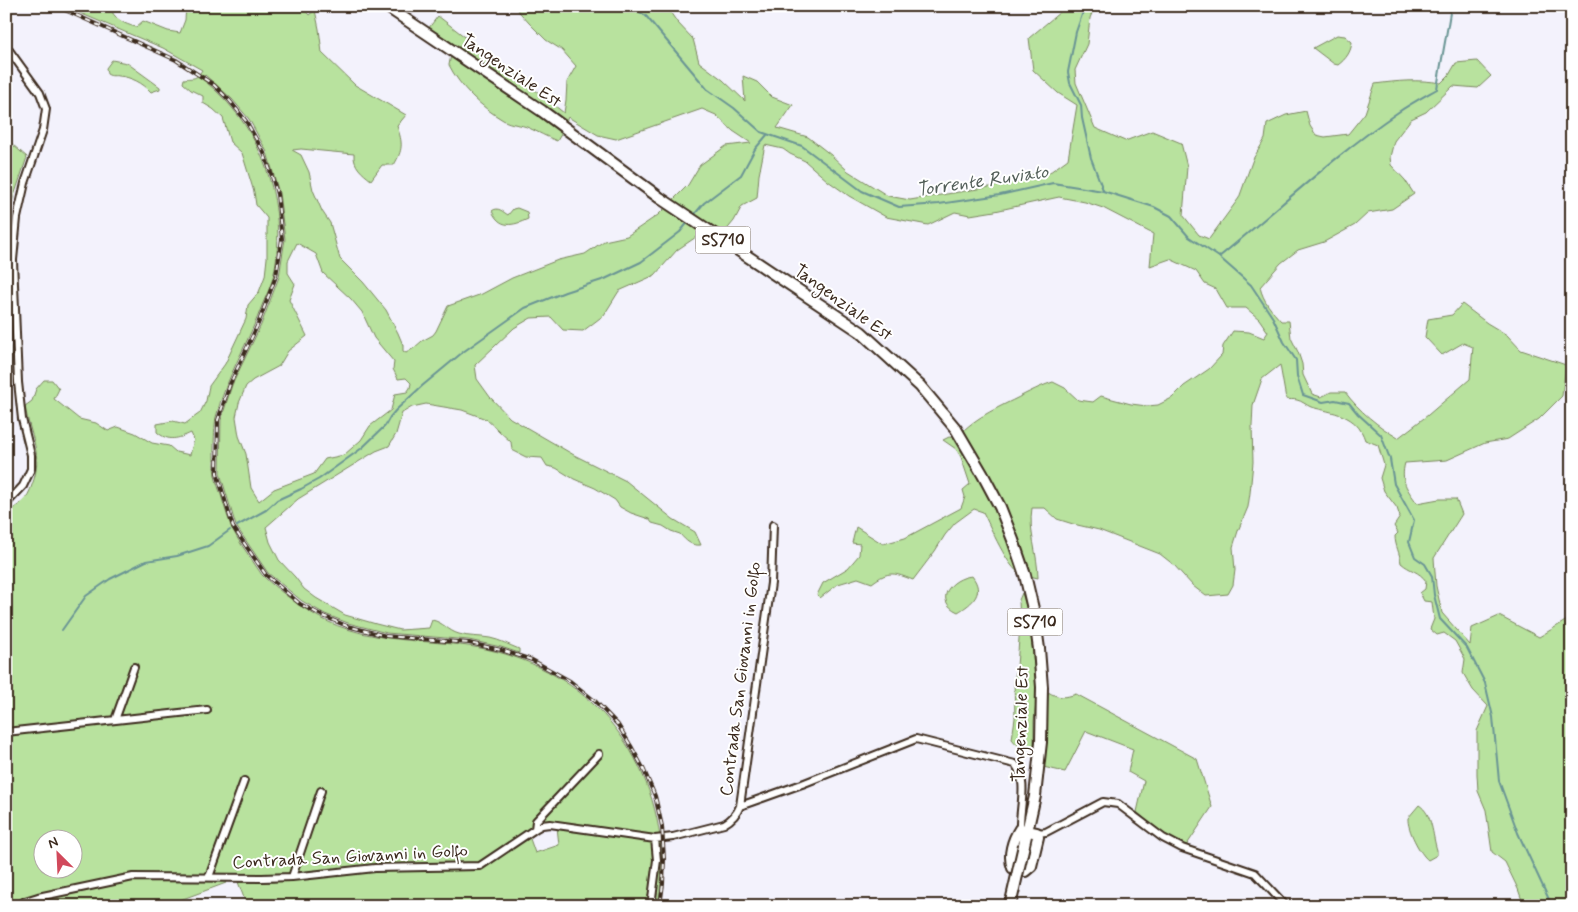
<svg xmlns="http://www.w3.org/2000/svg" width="1578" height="912" font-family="Mynerve,sans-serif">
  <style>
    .green { fill: #b8e29e; stroke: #7a865e; fill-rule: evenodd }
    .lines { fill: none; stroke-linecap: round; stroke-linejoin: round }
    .stream { stroke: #6a9594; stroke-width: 2 }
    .street-casing { stroke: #3b2a1e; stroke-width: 10 }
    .primary-casing { stroke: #3b2a1e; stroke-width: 14 }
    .street { stroke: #fff; stroke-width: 6 }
    .primary { stroke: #fff; stroke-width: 10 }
    .rail-casing { stroke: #3b2a1e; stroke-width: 4 }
    .rail { stroke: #fff; stroke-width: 2; stroke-dasharray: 5.5; stroke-linecap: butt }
    .primary-bridge-casing { stroke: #3b2a1e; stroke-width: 14; stroke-linecap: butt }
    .primary-bridge { stroke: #fff; stroke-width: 10 }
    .labels { text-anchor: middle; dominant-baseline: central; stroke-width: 4; stroke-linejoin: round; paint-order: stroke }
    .shield { fill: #fff; stroke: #766a62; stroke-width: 1 }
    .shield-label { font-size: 16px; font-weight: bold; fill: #3b2a1e }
    .street-label { font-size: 18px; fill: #3b2a1e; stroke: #fff }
    .water-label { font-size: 19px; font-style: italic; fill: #535f59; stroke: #fff }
  </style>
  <rect width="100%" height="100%" fill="#f3f2fc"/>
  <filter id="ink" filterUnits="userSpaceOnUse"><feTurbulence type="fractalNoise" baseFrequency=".02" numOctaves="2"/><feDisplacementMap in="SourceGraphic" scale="10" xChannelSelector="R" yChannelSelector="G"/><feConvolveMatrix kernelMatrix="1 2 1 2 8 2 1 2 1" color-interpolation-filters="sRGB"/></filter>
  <g filter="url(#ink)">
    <path class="green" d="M63,6H110C113,19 124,24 136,27L143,21L168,31L180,33L185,20L186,6H301L309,15L315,10L319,29L322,53L355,85L406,115L397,126C403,144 403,149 394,165H382L371,180C362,173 353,166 354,154L301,149L292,150L301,155L309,172L313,190L322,211L330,223L340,259L363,282L386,310L398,333L403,345V351L406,353L414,348L422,341L433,335L436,331L448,306L482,294L512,278L558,260L585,254L604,241L627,236L658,215L688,185L700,165L726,146L751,143L733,131L716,115L702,109L616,139L598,135L568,117L565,124L428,29L438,16L491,57L505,66L564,113L566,100L567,82L576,66L562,50L546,40L529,23L514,6H666L677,22L693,39L699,62L723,80L745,101L743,76L757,82L772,97L793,105L777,128L808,137L831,155L848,171L888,196L910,200L1008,184L1024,174L1046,175L1068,159L1077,105L1058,93L1033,70L1029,38L1060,12L1055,6H1095L1090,18L1087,44L1075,70L1076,83L1095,128L1125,141L1152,131L1181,143L1187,167L1183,215L1199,235L1209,239L1239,198L1253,159L1265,139L1267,124L1286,115L1306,111L1310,126L1316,135L1325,137L1348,134L1365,113L1375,84C1397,81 1418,79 1441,83L1449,75L1456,63L1477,61L1491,76L1478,88L1453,86L1426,112L1411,119L1394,141L1390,157L1391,165L1405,180L1414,194L1392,209L1368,213L1355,225L1324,242L1298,250L1281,263L1260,287C1263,301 1272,311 1281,321H1289L1291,338L1298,352L1302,364L1303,375L1312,394L1321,397L1331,392H1345C1359,411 1378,426 1398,438L1428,415L1470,379L1473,347L1463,343L1442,355L1425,337L1428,319L1452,315L1462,304L1487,323L1507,335L1521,350L1566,365L1562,396L1539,419L1508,439L1485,443L1447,460L1405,463C1400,481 1407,489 1417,503L1439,499H1456L1462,514L1434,558L1436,586L1442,613L1470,645L1472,628L1499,616L1539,637L1572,617V906H1524L1518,889L1505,862L1492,852L1486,810L1478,791L1477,774V731L1488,706L1473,690L1463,673L1465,659L1455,641L1444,633L1437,635L1430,629L1434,619L1432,602L1424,601L1420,593L1425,589L1426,581C1419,571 1410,571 1401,563C1400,553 1395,546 1395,536L1398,533L1394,526L1400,517L1397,508L1384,491L1380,478L1384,465L1378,445L1365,440C1357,414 1333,413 1311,407C1306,405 1302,401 1297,400C1294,399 1289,400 1286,399L1280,365L1262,379L1253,405L1252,426L1253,462L1250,493L1248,507L1238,531L1233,547L1235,570L1233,585L1228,594L1206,596L1193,586L1174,565L1160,554L1099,530L1073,524L1057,519L1045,508H1032C1028,531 1038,554 1038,578L1029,576L964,430C977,418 991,411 1007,403C1022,396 1037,387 1053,382L1065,388L1078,400L1093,402L1101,396L1131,404L1147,406L1158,405L1172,398L1184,386L1209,369L1222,355L1223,346L1233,331L1249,332L1264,338L1268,332L1259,319L1246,308H1227L1216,289L1205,284L1196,271L1170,259L1150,266L1153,234L1103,208L1085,202L1059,197L995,211L970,215L955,212L928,225L886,217L849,196L828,181L805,161L790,154L783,149L765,145L759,175L757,198L742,206L734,221L724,233H702L677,250L655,275L619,291L604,315L583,331L563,330L551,317L531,318L514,328L475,365L477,379L490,397L510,418L574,455L626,481L673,519L695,532L701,545C691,546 686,541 680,534L671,531L663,526L652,523L649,519L631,513L620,507L615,500L595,488L574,479L556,468L547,466L542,458L526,457L512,450L511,442L486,419L462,410L426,404L412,407L402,413L396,434L389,446L376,451L298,499L266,527L270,542L279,560L295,577L304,589L316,598L345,615L376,624L400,630L429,628L432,620C443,622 448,631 459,634C468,637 479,636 490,638C500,640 509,645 519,649V653L501,647L469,640L387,633L348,623L325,614L302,601L268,573L236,526L220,473L221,420L232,385L261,325L279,277L285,239L279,193L267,152L249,119L232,99L205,75L202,79C232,102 254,133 266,168C278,202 281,239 274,273C272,284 267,294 263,303C249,342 226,377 216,417C214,426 213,465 215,475C216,482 219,489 221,495C227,515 230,527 241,544C248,554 255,565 262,575C267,580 273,585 278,589C299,606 321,621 347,629C387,642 427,640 468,646C571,660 646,734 660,837L548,822L479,864L291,876L132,875L23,899L10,906H6V513C12,509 18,506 22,502C27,498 30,491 32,485C44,454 30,437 25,406L32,401L36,389L44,380H52L59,389L54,399L79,419L96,423L108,431L118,427L135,433L152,443L169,446L176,452L190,455L194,440L191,433C178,439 168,442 157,432V424L173,421L185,424L200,413L206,401L209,386L225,364L246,319L248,305L259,292L265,276L267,258V218L256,205L254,192L242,153L230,142L223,118L213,109L203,103V96L191,90L183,83L184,79C194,77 195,81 202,70L163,48ZM297,243L316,254L323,273L351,299L362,312L374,338L394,362L393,369L398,379L406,378L411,383L410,388L407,392L395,394L391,410L370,426L361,440L344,455L325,459L314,474L274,489L259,501L251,488L246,454L239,436L236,417L239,403L246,386L253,380L279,366L288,351L307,336L289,300L295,284L288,273V261ZM42,840H72V870H42Z
      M1337,35L1345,36L1352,42C1351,52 1346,59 1338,65L1334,64L1313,48Z
      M451,55L563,131L557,141C547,137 538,132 529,128C521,124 511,125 503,120C481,107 460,87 449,65Z
      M112,60L127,63L160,87V89L151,92C143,83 131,77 119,76C114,75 112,77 107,74L106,68Z
      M6,139L27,157L10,208L6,247Z
      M517,208L527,212L528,219C513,226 500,229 492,211C498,206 503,212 508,215L513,209Z
      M6,323L9,332L11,382H6Z
      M949,437L957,438L996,508L1021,574C1008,569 990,526 983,512L974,509L955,523L945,535L935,551L913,580C895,573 889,570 872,583L858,578L838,584L820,598L817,595L823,583L848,568L859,555L860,544L852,543L856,527L883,544L905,538L961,508L965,497L963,490L970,484L961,457L956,449L943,440Z
      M972,576C985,593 973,603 958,612C933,601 950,578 972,576Z
      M1022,593L1029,616L1037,694L1034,721V748C1023,749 1019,748 1012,739L1015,718L1014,681L1017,667L1020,624L1019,600Z
      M1048,692C1058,698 1065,698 1076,694L1197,759L1212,807L1186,846C1166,839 1153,826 1137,812L1144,781L1128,772L1133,749L1086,731L1065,772L1043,767Z
      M1419,805C1433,814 1432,835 1437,850V855L1428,860C1420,854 1407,829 1408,818Z
      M557,827L660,842C664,863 661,885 658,906H247L238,882H273L329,875L374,871L476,870L529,836L535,853L559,845Z
      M132,880L224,881L226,883L164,906H25L66,894Z"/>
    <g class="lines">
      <path class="stream" d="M630,6L646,16L707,89L734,108L761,132L802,146L862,191L899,207L939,204L1000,195L1053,183L1103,191L1154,207L1171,216L1189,237L1219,257L1251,285L1273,318L1284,342L1296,360L1297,376L1303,395L1323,402L1335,400L1349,403L1358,414L1381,435L1390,459L1394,484L1414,520L1409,542L1415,557L1425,564L1432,576L1434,595L1440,619L1467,648L1485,683L1493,717L1499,781L1518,833L1552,906
        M1085,6L1076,32L1068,72L1070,83L1081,105L1082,118L1091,158L1103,190
        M694,215L704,203L741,175L755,149L767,135
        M1219,257C1278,209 1334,156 1397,113C1410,104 1423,97 1437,89C1441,61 1447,34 1451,6
        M237,526L266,510L277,500L301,489L319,479L362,448L385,426L390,417L396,410L422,386L463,352L525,308L565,292L605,279L641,262L680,232L689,221
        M62,630L86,596L110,579L146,561L177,556L208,546L230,530"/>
      <defs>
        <path id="street" d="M6,46L40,93L46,109L43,130L25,183L17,218L13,260L18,382L22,419L31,455V469L23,486L6,504
          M115,720L134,667
          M6,732L207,710
          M740,806L802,784L916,739L1015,764C1029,782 1019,808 1020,829
          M535,829L536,821L599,754
          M1037,833L1046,832L1103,802L1118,804L1163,838L1182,848L1255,873L1286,906
          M209,877L244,781
          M292,877L321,791
          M18,906L25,901L38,897L133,877L262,878L292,877L375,868L480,866L535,829L542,825L550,824L655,839L673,837L724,824C731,820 737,814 740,806L771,583L773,525
          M651,906L657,860L655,839"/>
        <path id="primary" d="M386,6L542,111L660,198L861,332L920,386L956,429L983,475L1000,507L1013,540L1025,575L1034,613L1039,649L1042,687L1041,742L1035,796L1024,845
          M1020,829L1037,833L1038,837L1031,866L1025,871L1013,868C1008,855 1013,840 1020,829Z"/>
      </defs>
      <use href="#street" class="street-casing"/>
      <use href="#primary" class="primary-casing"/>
      <use href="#street" class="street"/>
      <use href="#primary" class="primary"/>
      <defs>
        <path id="rail" d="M56,6L176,60L214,85L230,101L246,121L264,153L271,173L277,194L282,239L276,276L258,324L230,384L218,420L217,473L233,527L266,575L300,604L323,616L347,626L386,636L469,643L501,650L532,660L570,681L595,701L618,725L631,746L643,768L655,796L662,826L664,859L663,884L660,906"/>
      </defs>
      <use href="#rail" class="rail-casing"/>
      <use href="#rail" class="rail"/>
      <defs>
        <path id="primary-bridge" d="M1010,906L1024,845"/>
      </defs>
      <use href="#primary-bridge" class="primary-bridge-casing"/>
      <use href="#primary-bridge" class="primary-bridge"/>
    </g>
  </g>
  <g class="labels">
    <g class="shield">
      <rect x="695.5" y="226.5" width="55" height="27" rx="4"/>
      <rect x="1007.5" y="608.5" width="55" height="27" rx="4"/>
    </g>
    <g class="shield-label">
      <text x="723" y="240">SS710</text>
      <text x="1035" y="622">SS710</text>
    </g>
    <g class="street-label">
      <text transform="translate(511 71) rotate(34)">Tangenziale Est</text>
      <text transform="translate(843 303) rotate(36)">Tangenziale Est</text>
      <text transform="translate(741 679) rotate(-83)">Contrada San Giovanni in Golfo</text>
      <text transform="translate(1021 724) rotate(-88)">Tangenziale Est</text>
      <text transform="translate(350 857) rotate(-3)">Contrada San Giovanni in Golfo</text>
    </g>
    <g class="water-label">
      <text transform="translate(982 181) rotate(-8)">Torrente Ruviato</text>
    </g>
  </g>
  <rect width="1578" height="912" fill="none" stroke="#fff" stroke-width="25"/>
  <rect x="12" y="12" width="1553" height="887" fill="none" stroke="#3b2a1e" stroke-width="2" filter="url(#ink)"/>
  <g transform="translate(58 854) rotate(336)"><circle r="24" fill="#ffffff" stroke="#b1aaa5"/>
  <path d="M0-4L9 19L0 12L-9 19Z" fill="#d1495b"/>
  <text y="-8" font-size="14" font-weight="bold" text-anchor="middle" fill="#3b2a1e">N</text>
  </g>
</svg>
